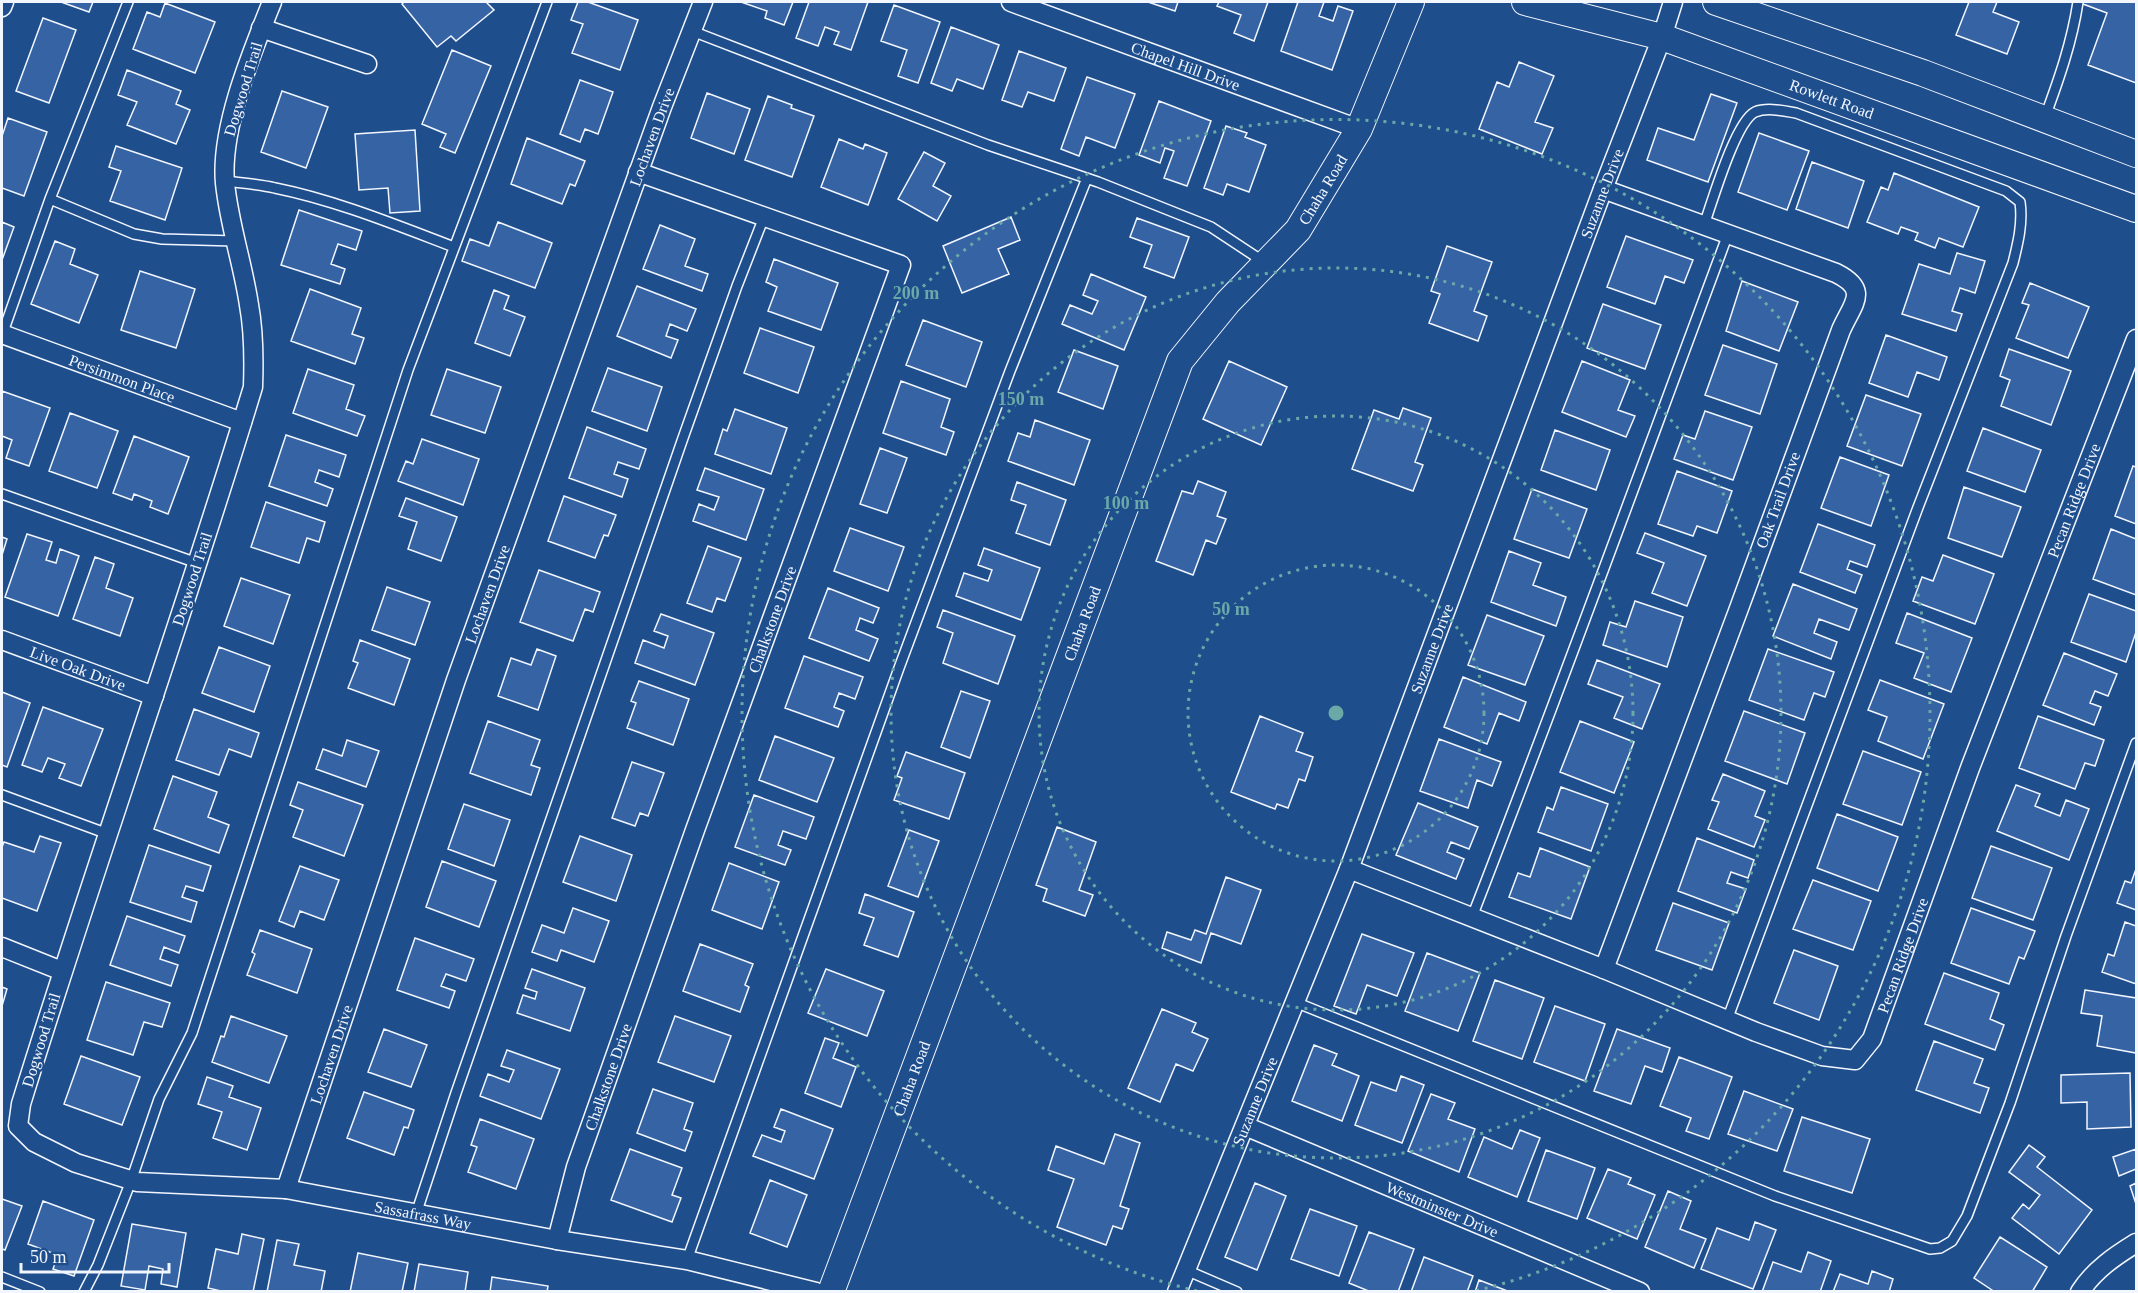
<svg xmlns="http://www.w3.org/2000/svg" width="2138" height="1293" font-family="Georgia,serif">
  <style>
    .building { fill: #3563a3; stroke: #f2f6ff; stroke-width: 1.5 }
    .lines { fill: none; stroke-linecap: round; stroke-linejoin: round }
    .lane-casing { stroke: #f2f6ff; stroke-width: 12 }
    .street-casing { stroke: #f2f6ff; stroke-width: 21 }
    .secondary-casing { stroke: #f2f6ff; stroke-width: 28 }
    .lane { stroke: #1f4e8c; stroke-width: 9 }
    .street { stroke: #1f4e8c; stroke-width: 18 }
    .secondary { stroke: #1f4e8c; stroke-width: 26 }
    .ring { fill: none; stroke: #6aa9a8; stroke-width: 3; stroke-dasharray: 3 6 }
    .labels { text-anchor: middle; dominant-baseline: central; stroke-width: 4.5; stroke-linejoin: round; paint-order: stroke }
    .street-label { font-size: 16px; fill: #f2f6ff; stroke: #1f4e8c }
    .centre { fill: #6aa9a8; stroke: #1f4e8c; stroke-width: 3 }
    .ring-label { font-size: 18px; text-anchor: middle; font-weight: bold; fill: #6aa9a8; stroke: #1f4e8c; stroke-width: 4.5; stroke-linejoin: round; paint-order: stroke }
  </style>
  <rect width="100%" height="100%" fill="#1f4e8c"/>
  <path class="building" d="M61,2H93L89,12Z
    M404,2H486L494,10L456,41L451,36L437,47L402,4Z
    M578,2H588L638,20L620,70L572,53L583,24L571,20Z
    M741,2H793L784,25L765,18L767,11Z
    M809,2H868L851,50L834,44L839,32L825,27L818,46L796,38Z
    M1148,2H1178L1175,11Z
    M1219,2H1268L1254,41L1234,33L1241,15L1217,6Z
    M1298,2H1324L1319,16L1333,21L1338,6L1353,11L1332,70L1281,51Z
    M1969,2H1997L1993,12L2019,22L2007,54L1956,35Z
    M2084,2H2136V83L2088,65L2107,13L2083,4Z
    M165,3L215,22L195,73L133,49L147,12L160,17Z
    M894,5L940,22L918,83L898,76L907,50L881,41Z
    M43,18L76,30L49,103L16,91Z
    M951,27L999,45L983,89L957,79L952,91L931,83Z
    M452,50L491,66L455,153L440,147L446,134L422,124Z
    M1019,51L1066,68L1054,101L1028,92L1022,107L1002,100Z
    M1519,62L1554,76L1535,122L1553,128L1542,154L1479,129L1497,82L1509,87Z
    M127,70L181,91L176,104L190,110L176,144L127,125L137,102L118,95Z
    M1087,77L1135,94L1115,148L1086,137L1079,156L1061,149Z
    M580,80L613,92L598,134L585,129L580,142L560,134Z
    M282,91L328,107L306,168L261,152Z
    M707,93L750,109L734,154L691,138Z
    M1711,94L1737,103L1708,182L1647,160L1658,128L1694,140Z
    M768,96L792,105L791,108L814,116L792,177L745,160Z
    M1159,101L1211,121L1187,186L1164,178L1174,151L1165,148L1160,163L1139,155Z
    M8,118L47,132L24,196L2,188V136Z
    M1226,126L1247,133L1245,137L1266,145L1249,192L1227,184L1223,195L1204,188Z
    M415,130L420,211L390,213L388,188L359,190L355,134Z
    M1759,133L1809,151L1787,210L1738,192Z
    M527,138L585,161L575,186L570,184L562,204L511,184Z
    M839,139L863,149L865,144L887,153L868,205L821,187Z
    M116,146L182,168L165,220L110,201L121,171L109,167Z
    M924,152L945,163L933,186L951,196L937,221L898,199Z
    M1812,162L1864,181L1848,228L1796,209Z
    M1894,173L1979,207L1963,247L1939,238L1935,248L1915,240L1918,233L1901,227L1898,234L1867,222L1881,187L1888,190Z
    M299,210L362,231L356,250L338,244L331,264L345,269L340,284L281,265Z
    M1011,217L1020,240L998,249L1009,274L962,293L943,246Z
    M1137,218L1189,237L1174,278L1144,267L1152,245L1130,237Z
    M2,222L14,227L2,260Z
    M498,222L552,243L535,288L462,261L470,239L489,246Z
    M660,225L695,239L685,266L708,274L702,291L643,269Z
    M1626,236L1693,260L1684,283L1665,276L1655,304L1607,287Z
    M55,241L75,249L70,264L98,275L79,323L31,304Z
    M1447,246L1492,262L1474,311L1487,316L1478,341L1429,323L1440,294L1431,291Z
    M1957,253L1985,261L1975,293L1960,288L1952,311L1962,314L1956,331L1902,314L1919,264L1950,274Z
    M774,259L838,283L821,330L768,311L777,287L766,282Z
    M140,271L195,289L176,348L121,330Z
    M1091,274L1146,297L1124,350L1062,324L1070,305L1092,314L1098,301L1083,295Z
    M1742,281L1798,302L1779,351L1726,331Z
    M2030,283L2089,307L2068,358L2016,338L2029,305L2022,303Z
    M637,286L696,309L687,331L670,324L666,336L678,340L671,358L617,336Z
    M310,289L361,308L352,334L364,338L355,364L291,341Z
    M494,290L509,296L504,309L525,317L510,356L475,343Z
    M1603,304L1661,325L1645,369L1587,348Z
    M923,320L982,342L966,387L906,365Z
    M760,328L814,347L798,393L744,373Z
    M1886,335L1947,357L1939,380L1917,372L1908,397L1869,383Z
    M1723,345L1777,364L1760,414L1705,395Z
    M2009,349L2071,371L2051,425L2001,406L2010,380L2000,376Z
    M1074,350L1118,366L1103,409L1058,392Z
    M1229,361L1287,387L1261,445L1203,419Z
    M1582,361L1630,380L1618,410L1635,416L1626,437L1562,412Z
    M608,368L662,387L647,431L592,411Z
    M308,369L354,385L346,409L365,416L357,436L293,413Z
    M447,369L501,387L485,433L431,415Z
    M901,381L950,399L941,427L954,432L946,455L883,433Z
    M2,391L50,408L29,466L6,458L12,440L2,436Z
    M1866,395L1921,414L1902,466L1847,446Z
    M1403,408L1431,418L1415,462L1423,465L1413,491L1352,469L1374,410L1399,419Z
    M735,409L787,428L771,474L715,454L723,429L727,431Z
    M1705,411L1752,427L1733,480L1674,459L1683,435L1695,439Z
    M70,413L118,431L97,488L49,471Z
    M1035,420L1090,440L1074,485L1008,461L1018,433L1030,437Z
    M587,427L646,449L639,469L618,462L614,474L628,479L622,497L569,478Z
    M1983,428L2041,450L2025,492L1967,471Z
    M1555,430L1610,450L1596,490L1541,470Z
    M286,435L346,455L339,477L319,470L315,482L333,489L327,506L269,486Z
    M134,436L189,457L168,514L150,507L152,501L134,494L132,500L113,493Z
    M422,439L479,459L463,505L398,481L406,461L413,464Z
    M880,448L907,458L887,513L860,504Z
    M1840,457L1889,475L1871,526L1821,508Z
    M2133,466L2136,467V524L2115,516Z
    M705,468L764,489L746,540L693,521L699,504L714,510L719,497L697,490Z
    M1677,471L1732,491L1717,533L1697,526L1693,536L1658,524Z
    M1198,481L1226,492L1217,516L1226,519L1216,544L1206,540L1193,575L1156,561L1182,491L1193,494Z
    M1017,482L1066,500L1050,545L1016,533L1026,505L1011,500Z
    M1964,487L2021,507L2002,557L1948,538Z
    M1532,489L1587,509L1569,558L1514,539Z
    M564,496L616,515L608,536L604,535L595,558L548,541Z
    M406,498L457,517L441,561L408,549L417,522L399,516Z
    M266,502L325,522L319,542L307,538L299,563L251,547Z
    M1818,524L1875,545L1867,567L1850,561L1847,569L1862,575L1855,593L1800,572Z
    M850,528L904,547L888,591L834,571Z
    M2111,529L2136,539V595L2093,579Z
    M1645,533L1706,556L1687,606L1652,593L1664,563L1637,553Z
    M27,534L52,542L46,560L56,563L60,549L79,556L58,616L5,597Z
    M2,537L7,539L2,555Z
    M708,546L741,558L725,601L717,598L712,612L687,603Z
    M984,548L1040,568L1021,620L956,596L964,573L988,581L992,570L978,565Z
    M1509,551L1541,563L1533,585L1566,597L1556,626L1491,602Z
    M1943,555L1994,574L1975,624L1913,601L1922,577L1933,581Z
    M95,557L114,564L106,588L133,598L120,636L73,619Z
    M539,570L600,592L593,612L585,609L573,641L520,622Z
    M241,578L290,595L273,644L224,626Z
    M1793,584L1857,609L1849,630L1819,619L1814,633L1837,642L1831,659L1773,636Z
    M387,587L430,602L415,645L372,630Z
    M828,588L879,608L873,623L860,618L856,630L878,639L869,661L809,638Z
    M2089,594L2136,611V632L2126,662L2071,642Z
    M1635,601L1683,617L1667,667L1603,645L1610,622L1626,627Z
    M943,610L1015,636L998,684L943,663L953,633L937,627Z
    M1907,613L1972,638L1951,692L1914,678L1924,653L1896,643Z
    M661,614L714,633L695,685L635,663L643,640L664,648L668,636L654,631Z
    M1487,615L1544,636L1525,685L1468,665Z
    M360,640L410,659L394,705L348,688L358,663L353,661Z
    M219,647L270,666L254,712L202,693Z
    M537,649L556,656L538,710L498,696L511,658L531,665Z
    M1768,649L1834,672L1825,697L1814,693L1804,720L1749,700Z
    M2064,653L2117,674L2108,696L2095,691L2090,703L2101,707L2094,725L2043,705Z
    M804,656L863,677L855,699L839,693L834,707L844,711L838,727L785,708Z
    M1597,660L1660,684L1642,729L1614,718L1623,697L1588,684Z
    M1463,677L1526,702L1519,721L1499,713L1487,744L1444,727Z
    M1880,680L1944,704L1923,759L1878,741L1887,717L1868,710Z
    M639,681L689,699L673,745L627,728L636,703L631,701Z
    M961,691L990,701L970,758L941,747Z
    M2,692L30,703L7,767L2,765Z
    M43,707L103,729L81,786L59,778L65,764L48,758L42,772L22,765Z
    M194,709L259,733L251,757L229,749L219,775L176,760Z
    M1744,711L1805,733L1787,784L1725,761Z
    M1260,716L1303,733L1296,751L1313,757L1305,781L1299,779L1288,808L1277,804L1275,809L1231,792Z
    M2038,716L2104,740L2095,766L2085,763L2075,789L2019,768Z
    M488,721L540,740L531,765L540,768L531,795L470,773Z
    M1580,721L1634,742L1614,793L1560,772Z
    M775,736L834,758L817,802L759,780Z
    M1439,739L1501,762L1492,786L1477,780L1468,808L1420,791Z
    M347,740L379,751L366,787L316,769L323,749L342,756Z
    M1863,751L1921,772L1902,825L1843,804Z
    M906,752L965,773L949,819L894,800L902,778L897,776Z
    M632,762L664,773L648,816L640,813L635,826L612,818Z
    M1723,774L1765,791L1755,816L1765,820L1754,847L1708,829L1719,802L1712,800Z
    M173,776L217,792L208,817L229,825L219,853L154,829Z
    M298,782L363,805L344,856L293,837L303,810L290,805Z
    M2016,785L2040,794L2035,806L2060,816L2066,800L2089,809L2069,860L1997,831Z
    M1561,787L1608,804L1591,851L1538,832L1547,807L1553,810Z
    M754,795L814,817L806,839L783,831L778,845L791,850L785,865L735,847Z
    M1418,803L1478,827L1469,849L1451,842L1447,852L1464,859L1456,879L1396,855Z
    M464,804L510,820L494,866L448,849Z
    M1837,814L1898,837L1878,891L1817,868Z
    M1057,827L1096,842L1079,890L1093,895L1085,916L1043,901L1047,889L1036,885Z
    M909,830L939,841L918,897L888,886Z
    M40,836L61,843L37,911L2,898V847L4,842L34,852Z
    M580,836L632,855L616,901L563,882Z
    M1697,838L1754,860L1748,878L1731,872L1727,883L1746,889L1737,913L1678,891Z
    M149,845L211,866L203,891L186,886L182,897L197,902L191,922L130,902Z
    M1991,846L2052,868L2033,920L1972,898Z
    M1540,848L1590,867L1571,919L1509,897L1518,873L1530,877Z
    M442,861L496,881L479,927L426,907Z
    M729,863L779,882L762,929L712,910Z
    M300,866L339,880L324,920L300,911L294,927L279,921Z
    M2136,869V910L2117,903L2125,881L2131,883Z
    M1226,877L1261,890L1241,944L1211,933L1201,963L1162,948L1167,932L1191,940L1195,930L1206,934Z
    M1813,880L1871,901L1853,950L1793,929Z
    M865,894L914,912L898,957L864,945L874,918L859,913Z
    M1673,903L1729,923L1712,970L1656,950Z
    M573,908L609,921L594,962L561,950L557,961L532,952L542,925L564,933Z
    M1971,908L2035,931L2024,959L2019,957L2009,984L1951,963Z
    M127,916L185,936L179,953L164,947L160,959L178,965L171,986L110,965Z
    M2125,922L2136,926V984L2102,972L2108,954L2114,956Z
    M260,930L312,949L297,993L247,975L255,954L252,952Z
    M1362,934L1414,953L1397,996L1367,985L1356,1014L1334,1006Z
    M415,938L474,959L466,981L446,974L441,986L455,991L449,1008L397,990Z
    M700,944L753,964L745,985L749,987L740,1012L683,991Z
    M1794,950L1838,966L1819,1020L1774,1003Z
    M1427,953L1480,973L1458,1031L1405,1011Z
    M532,969L585,988L570,1031L517,1013L523,995L535,999L537,992L525,988Z
    M826,969L884,991L867,1036L808,1013Z
    M1944,973L1999,993L1990,1019L2004,1025L1995,1050L1925,1024Z
    M1495,980L1544,998L1522,1059L1473,1041Z
    M106,982L170,1003L162,1027L144,1022L133,1055L87,1040Z
    M2,987L7,989L2,1006Z
    M2085,990L2136,998V1053L2097,1046L2102,1016L2081,1013Z
    M1555,1006L1605,1024L1585,1081L1534,1062Z
    M1162,1009L1196,1023L1192,1032L1208,1039L1193,1071L1176,1064L1160,1102L1128,1088Z
    M231,1016L287,1036L269,1083L212,1062L221,1036L224,1037Z
    M675,1016L731,1036L714,1082L658,1062Z
    M384,1029L427,1045L411,1087L368,1072Z
    M1617,1029L1670,1048L1662,1072L1645,1066L1631,1104L1594,1091Z
    M825,1038L839,1043L833,1058L856,1067L841,1107L805,1093Z
    M1934,1041L1983,1059L1974,1083L1989,1088L1980,1113L1916,1090Z
    M1314,1045L1337,1054L1332,1065L1359,1076L1342,1121L1292,1101Z
    M507,1050L560,1069L541,1119L480,1096L488,1074L509,1082L514,1070L501,1066Z
    M81,1056L140,1077L122,1125L64,1104Z
    M1679,1057L1732,1077L1709,1139L1686,1131L1691,1118L1660,1106Z
    M2130,1073L2131,1127L2087,1129V1102L2061,1103V1075Z
    M1401,1076L1424,1085L1402,1143L1355,1125L1371,1082L1396,1091Z
    M207,1077L233,1086L229,1097L261,1108L247,1150L213,1138L222,1112L198,1104Z
    M653,1089L693,1103L684,1129L692,1132L685,1151L637,1133Z
    M1744,1091L1793,1109L1777,1151L1728,1134Z
    M364,1092L414,1110L408,1128L404,1127L394,1155L347,1138Z
    M1431,1094L1455,1103L1448,1119L1475,1129L1459,1172L1408,1151Z
    M781,1109L833,1129L814,1179L753,1156L762,1135L781,1142L785,1131L774,1127Z
    M1802,1117L1870,1139L1852,1193L1784,1171Z
    M480,1119L534,1139L516,1189L468,1172L477,1147L471,1145Z
    M1520,1130L1540,1138L1517,1197L1468,1177L1484,1137L1512,1149Z
    M1115,1134L1140,1143L1120,1206L1129,1209L1122,1229L1113,1226L1106,1245L1057,1227L1074,1179L1048,1170L1056,1146L1104,1164Z
    M2029,1145L2045,1157L2037,1167L2092,1210L2059,1254L2012,1218L2023,1204L2029,1209L2040,1195L2009,1172Z
    M630,1149L682,1168L672,1195L681,1198L672,1222L611,1200Z
    M2136,1149V1169L2119,1176L2113,1157Z
    M1546,1150L1595,1168L1577,1219L1528,1201Z
    M1608,1169L1631,1178L1628,1184L1655,1195L1637,1239L1587,1218Z
    M770,1180L807,1195L787,1247L750,1233Z
    M1255,1183L1286,1196L1257,1270L1225,1257Z
    M2136,1183V1204L2130,1186Z
    M1668,1191L1691,1201L1680,1229L1706,1239L1694,1268L1645,1247Z
    M2,1199L22,1206L5,1250L2,1249Z
    M43,1201L94,1220L74,1276L53,1269L58,1255L28,1244Z
    M1310,1209L1357,1226L1339,1276L1291,1259Z
    M1755,1222L1776,1230L1753,1289L1701,1269L1717,1228L1749,1240Z
    M132,1224L186,1233L177,1287L161,1284L163,1269L149,1266L145,1290L121,1286Z
    M1369,1232L1414,1249L1398,1292H1371L1349,1283Z
    M242,1234L264,1239L253,1292H225L208,1288L216,1249L238,1254Z
    M2000,1237L2047,1267L2032,1292H1995L1974,1278Z
    M277,1240L299,1244L294,1265L325,1271L321,1292H267Z
    M1808,1252L1831,1261L1820,1292H1762L1773,1262L1801,1272Z
    M358,1253L408,1263L402,1292H350Z
    M1424,1257L1473,1276L1467,1292H1411Z
    M419,1264L468,1272L465,1292H414Z
    M1872,1271L1893,1279L1889,1292H1833L1840,1274L1868,1284Z
    M492,1277L548,1286L547,1292H490Z
    M1479,1280L1510,1292H1475Z"/>
  <g class="lines">
    <defs>
      <path id="lane" d="M692,31L988,145L1098,182L1211,227L1264,262
        M2045,117C2059,79 2072,42 2078,2
        M225,181C241,183 258,184 275,188C335,200 396,225 454,247
        M50,199L134,234L162,239L236,241
        M1704,225C1712,203 1735,122 1755,112C1767,107 1784,111 1796,113L2006,191L2020,202C2023,223 2018,243 2013,263L1917,510L1727,1020
        M2,335L50,199L128,2
        M2,494L197,563
        M2,795L108,834
        M1472,917C1560,691 1643,462 1728,234
        M1295,1002L1775,1196L1930,1249L1940,1248L1952,1241L1967,1216L2010,1103L2066,936L2136,743
        M416,1214L456,1093L683,438L737,286L764,217
        M687,1260L899,668L1010,371L1087,178
        M1186,1270L1237,1292
        M2,1277L40,1292
        M84,1292L98,1265L131,1181L159,1099L192,1033L408,370L547,2"/>
      <g id="street">
        <path id="s1" d="M272,2C252,52 220,128 225,183C229,224 243,264 249,305C254,332 254,359 253,387C180,627 95,864 21,1104L18,1126L34,1142L76,1163L137,1182L286,1189L557,1240L687,1260L816,1292"/>
        <path id="s2" d="M1011,2L1359,129"/>
        <path d="M2,7L4,2"/>
        <path d="M261,28L367,64"/>
        <path d="M1603,189L1836,273C1870,290 1853,303 1841,330L1738,611L1604,969"/>
        <path id="s3" d="M2,334L242,422"/>
        <path id="s4" d="M2,640L154,696"/>
        <path id="s5" d="M1349,869L1604,969L1756,1032L1822,1056L1855,1060L1872,1039L1970,768L2136,339"/>
        <path d="M2,947L62,971"/>
        <path id="s6" d="M1245,1126L1640,1292"/>
        <path id="s7" d="M286,1189L456,680L662,107L703,2"/>
        <path id="s8" d="M557,1240L576,1167L695,830L901,265L638,172"/>
        <path id="s9" d="M1177,1292L1349,869L1603,189L1662,37L1673,2"/>
        <path d="M2080,1292C2094,1270 2115,1256 2136,1243"/>
      </g>
      <g id="secondary">
        <path id="s10" d="M1525,2L1662,37L2136,209"/>
        <path d="M1716,2L1923,73L2136,154"/>
        <path id="s11" d="M831,1292L1180,361L1228,302L1298,230L1359,129L1411,2"/>
      </g>
    </defs>
    <use href="#lane" class="lane-casing"/>
    <use href="#street" class="street-casing"/>
    <use href="#secondary" class="secondary-casing"/>
    <use href="#lane" class="lane"/>
    <use href="#street" class="street"/>
    <use href="#secondary" class="secondary"/>
  </g>
  <g class="ring">
    <circle cx="1336" cy="713" r="148"/>
    <circle cx="1336" cy="713" r="297"/>
    <circle cx="1336" cy="713" r="445"/>
    <path d="M1197 1291A594 594 0 1 1 1475 1291"/>
  </g>
  <g class="labels">
    <g class="street-label">
      <text stroke="none"><textPath href="#s2" startOffset="186">Chapel Hill Drive</textPath></text>
      <text transform="translate(243 89) rotate(-73)">Dogwood Trail</text>
      <text stroke="none"><textPath href="#s10" startOffset="322">Rowlett Road</textPath></text>
      <text stroke="none"><textPath href="#s7" startOffset="1114">Lochaven Drive</textPath></text>
      <text stroke="none"><textPath href="#s11" startOffset="1218">Chaha Road</textPath></text>
      <text stroke="none"><textPath href="#s9" startOffset="1178">Suzanne Drive</textPath></text>
      <text stroke="none"><textPath href="#s3" startOffset="128">Persimmon Place</textPath></text>
      <text transform="translate(1778 500) rotate(-70)">Oak Trail Drive</text>
      <text stroke="none"><textPath href="#s5" startOffset="1144">Pecan Ridge Drive</textPath></text>
      <text transform="translate(192 579) rotate(-72)">Dogwood Trail</text>
      <text stroke="none"><textPath href="#s7" startOffset="628">Lochaven Drive</textPath></text>
      <text stroke="none"><textPath href="#s8" startOffset="657">Chalkstone Drive</textPath></text>
      <text stroke="none"><textPath href="#s11" startOffset="714">Chaha Road</textPath></text>
      <text stroke="none"><textPath href="#s9" startOffset="692">Suzanne Drive</textPath></text>
      <text stroke="none"><textPath href="#s4" startOffset="81">Live Oak Drive</textPath></text>
      <text stroke="none"><textPath href="#s5" startOffset="658">Pecan Ridge Drive</textPath></text>
      <text transform="translate(41 1040) rotate(-73)">Dogwood Trail</text>
      <text stroke="none"><textPath href="#s7" startOffset="142">Lochaven Drive</textPath></text>
      <text stroke="none"><textPath href="#s8" startOffset="171">Chalkstone Drive</textPath></text>
      <text stroke="none"><textPath href="#s11" startOffset="228">Chaha Road</textPath></text>
      <text stroke="none"><textPath href="#s9" startOffset="206">Suzanne Drive</textPath></text>
      <text stroke="none"><textPath href="#s6" startOffset="214">Westminster Drive</textPath></text>
      <text stroke="none"><textPath href="#s1" startOffset="1593">Sassafrass Way</textPath></text>
    </g>
  </g>
  <circle cx="1336" cy="713" r="9" class="centre"/>
  <g class="ring-label">
    <text x="916" y="299">200 m</text>
    <text x="1021" y="405">150 m</text>
    <text x="1126" y="509">100 m</text>
    <text x="1231" y="615">50 m</text>
  </g>
  <rect width="2138" height="1293" fill="none" stroke="#f2f6ff" stroke-width="6"/>
  <path d="M21 1263v9h148v-9" fill="none" stroke="#f2f6ff" stroke-width="3"/>
  <text x="30" y="1263" font-size="18" fill="#f2f6ff" stroke="#1f4e8c" stroke-width="4.5" paint-order="stroke">50 m</text>
</svg>
